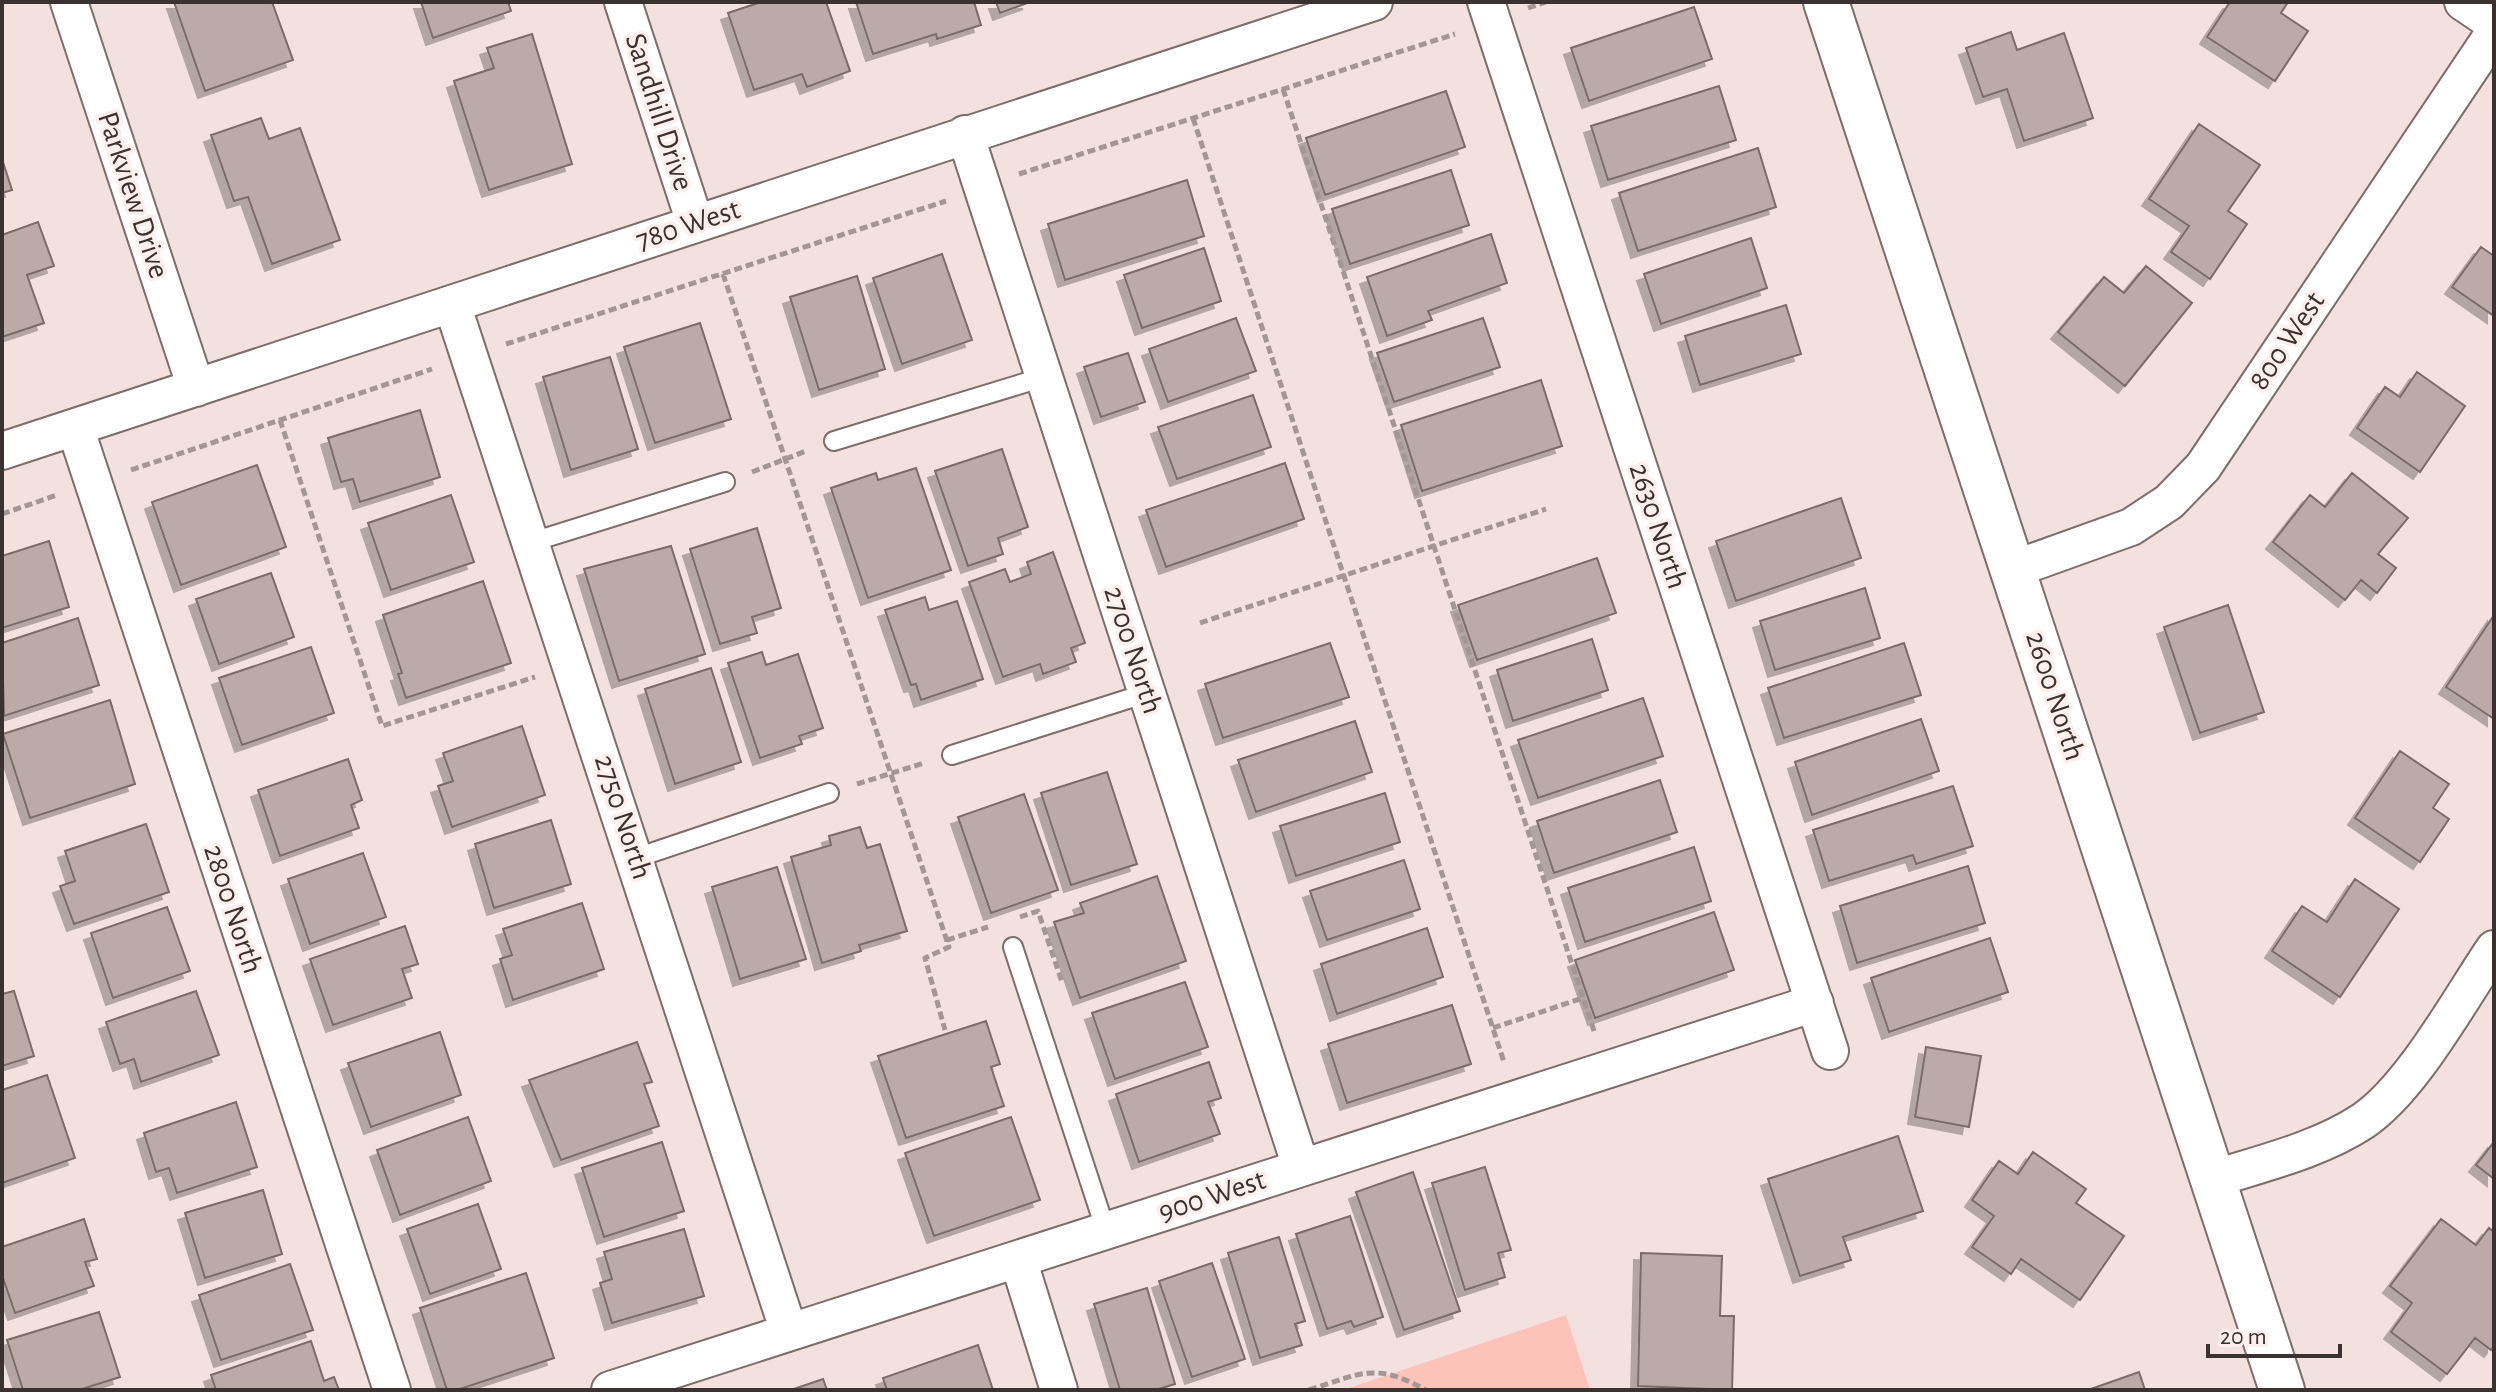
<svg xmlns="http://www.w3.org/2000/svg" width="2496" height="1392" font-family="'Alegreya Sans',sans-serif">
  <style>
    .green { fill: #fdc2ba }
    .building { fill: #bbaaa7; stroke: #7b6c69; stroke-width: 2; filter: url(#shadow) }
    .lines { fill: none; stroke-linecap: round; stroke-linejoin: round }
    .service-casing { stroke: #7d6d6b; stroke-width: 22 }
    .minor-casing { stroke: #7d6d6b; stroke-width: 40 }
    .tertiary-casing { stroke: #7d6d6b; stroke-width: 48 }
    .path { stroke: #a39694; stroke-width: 5; stroke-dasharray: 8 4; stroke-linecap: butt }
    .service { stroke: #fff; stroke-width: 18 }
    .minor { stroke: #fff; stroke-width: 36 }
    .tertiary { stroke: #fff; stroke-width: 44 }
    .labels { text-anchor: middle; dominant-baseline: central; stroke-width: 7; stroke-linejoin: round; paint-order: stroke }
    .street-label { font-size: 30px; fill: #393231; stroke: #feefed }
  </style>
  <defs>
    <filter id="shadow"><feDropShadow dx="-7" dy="7" stdDeviation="0" flood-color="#0004"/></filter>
  </defs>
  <rect width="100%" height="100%" fill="#f3e1df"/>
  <path class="green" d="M1566,1315L1590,1390H1343Z"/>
  <path class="building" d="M174,2H272L293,60L205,91Z
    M421,2H508L511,11L433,38Z
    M761,2H826L850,71L807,87L802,74L754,90L728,13Z
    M856,2H974L981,25L937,39L936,34L873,54Z
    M996,2H1030L1000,13Z
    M2230,2H2288L2281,13L2308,31L2275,81L2207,37Z
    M1694,7L1712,59L1589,101L1571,48Z
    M2011,32L2017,50L2064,33L2093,118L2024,141L2007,89L1983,97L1966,48Z
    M532,34L572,164L489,190L454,81L494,68L487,48Z
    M1719,86L1736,140L1608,180L1591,126Z
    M1446,91L1465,147L1325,195L1306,138Z
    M261,118L269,139L300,128L340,240L272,264L248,197L234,201L211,135Z
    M2199,124L2260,165L2228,211L2247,224L2210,279L2171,252L2189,226L2149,199Z
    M1758,148L1776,207L1638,251L1619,193Z
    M2,159L12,190L2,193Z
    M1451,170L1469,225L1350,264L1332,209Z
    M1187,180L1204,236L1065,280L1048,224Z
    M38,222L54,266L27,275L44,323L2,337V235Z
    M1491,234L1507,283L1428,311L1432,320L1387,336L1367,277Z
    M1751,238L1767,288L1661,324L1644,274Z
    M2481,247L2494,256V316L2452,287Z
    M1204,248L1221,301L1142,328L1124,275Z
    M942,254L972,340L902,364L873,278Z
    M2146,266L2192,303L2125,386L2058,332L2104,277L2124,293Z
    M857,276L885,369L819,390L790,297Z
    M1786,305L1801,354L1700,385L1685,336Z
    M1236,318L1256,371L1168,402L1149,349Z
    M1483,318L1500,367L1394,402L1377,353Z
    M700,323L731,419L655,443L624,347Z
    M1128,353L1145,402L1101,417L1084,367Z
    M610,357L638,449L571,470L543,377Z
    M2417,372L2465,406L2420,472L2357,428L2385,387L2400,397Z
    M1541,380L1562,446L1422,491L1401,425Z
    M1253,395L1271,447L1177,479L1158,427Z
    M420,410L440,477L360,502L353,479L341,482L328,438Z
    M1002,449L1028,527L998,538L1003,554L968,566L935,471Z
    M1285,463L1304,519L1166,567L1146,510Z
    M257,465L286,547L181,585L152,502Z
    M916,468L951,570L868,598L831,488L876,473L878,480Z
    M2352,473L2408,518L2378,554L2396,568L2377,593L2361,580L2345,600L2273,542L2310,495L2325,507Z
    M451,495L474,562L391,590L368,523Z
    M1841,498L1861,558L1736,601L1716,541Z
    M757,528L781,608L752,617L757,633L720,644L690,549Z
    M49,541L69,607L2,628V556Z
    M671,546L705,654L619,681L584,569Z
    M1053,552L1085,643L1071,648L1076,662L1043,674L1040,664L1003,677L969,582L1005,569L1010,582L1031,574L1027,562Z
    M1597,558L1616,613L1477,660L1458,605Z
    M271,573L294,637L219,664L196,599Z
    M483,581L511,663L406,698L398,674L402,673L383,615Z
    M1865,588L1880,638L1775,670L1760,621Z
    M925,597L929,610L957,601L983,679L921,700L916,684L911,685L885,610Z
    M2228,605L2264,712L2200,733L2164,627Z
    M2494,615V719L2446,687Z
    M78,618L99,685L4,716L2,643Z
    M1592,639L1608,690L1513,721L1497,670Z
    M1330,643L1349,697L1223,738L1205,684Z
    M1904,643L1921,695L1784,738L1768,688Z
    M311,647L334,713L242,745L219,678Z
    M762,652L766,665L798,654L823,728L799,736L802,744L760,758L728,663Z
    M711,668L741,762L675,784L645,689Z
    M1643,698L1663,756L1538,798L1518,740Z
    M110,700L135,784L30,818L3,734Z
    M1921,719L1939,771L1812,815L1795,762Z
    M1355,721L1372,772L1256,812L1238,760Z
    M522,726L545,795L452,827L438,786L453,781L443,753Z
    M2400,751L2449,784L2433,808L2449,819L2420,862L2355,818Z
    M348,759L362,800L351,805L359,828L280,856L258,790Z
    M1107,772L1137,864L1071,885L1041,793Z
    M1660,780L1677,832L1554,873L1537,821Z
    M1953,786L1973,846L1916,864L1913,855L1829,881L1813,830Z
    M1385,793L1400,842L1296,876L1280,826Z
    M1024,794L1058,890L991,913L958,817Z
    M551,820L571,884L494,908L475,844Z
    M146,824L169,892L74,924L60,886L75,881L65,851Z
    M860,827L867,848L880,844L907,931L859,945L861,951L822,963L791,857L831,845L829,836Z
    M1694,847L1711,901L1585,942L1568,888Z
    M363,853L386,917L310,944L288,879Z
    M1404,860L1420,909L1327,940L1310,891Z
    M1968,866L1985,923L1857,963L1840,906Z
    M777,867L806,959L740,979L712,887Z
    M1157,876L1186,961L1080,998L1054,922L1084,913L1080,903Z
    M2355,879L2399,909L2340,997L2272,951L2302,906L2327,922Z
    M582,903L604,969L513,1000L500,959L512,955L503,929Z
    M167,907L190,971L113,998L91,933Z
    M1714,912L1734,970L1595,1018L1575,960Z
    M405,926L418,964L402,969L412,998L333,1025L310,959Z
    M1427,928L1443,977L1337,1014L1321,964Z
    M1990,938L2008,992L1889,1032L1871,978Z
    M1185,982L1208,1047L1115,1079L1092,1013Z
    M14,991L34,1056L2,1066V994Z
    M196,991L219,1055L141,1082L134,1059L120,1064L106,1022Z
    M1452,1005L1471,1064L1347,1103L1328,1044Z
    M986,1021L1000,1064L991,1067L1004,1106L906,1138L878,1056Z
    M440,1032L461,1095L371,1127L348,1063Z
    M637,1042L652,1082L644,1084L659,1126L561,1160L529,1080Z
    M1926,1047L1981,1056L1969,1127L1915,1117Z
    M1209,1062L1221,1098L1208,1102L1220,1134L1139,1162L1116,1094Z
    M47,1075L75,1158L2,1183V1090Z
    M236,1102L257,1167L177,1193L169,1168L156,1172L144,1133Z
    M468,1117L491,1181L400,1215L377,1150Z
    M1011,1117L1040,1200L934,1236L905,1153Z
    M1898,1136L1923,1211L1843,1237L1851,1260L1800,1276L1768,1179Z
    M662,1142L684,1211L604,1237L582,1168Z
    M2494,1142V1179L2476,1165Z
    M2033,1152L2086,1189L2076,1203L2124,1236L2080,1300L2021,1259L2011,1274L1972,1247L1994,1216L1972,1200L1999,1161L2018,1174Z
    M1485,1167L1511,1250L1498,1253L1505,1277L1465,1290L1432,1183Z
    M1413,1172L1460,1311L1404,1330L1356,1192Z
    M263,1190L282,1254L205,1278L185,1213Z
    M478,1204L501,1269L430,1294L407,1229Z
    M1350,1216L1383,1317L1354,1327L1351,1321L1327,1329L1296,1234Z
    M84,1219L97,1259L85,1262L94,1286L15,1313L2,1275V1247Z
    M2441,1219L2476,1245L2489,1228L2494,1232V1346L2491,1350L2475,1338L2447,1374L2391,1332L2412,1303L2390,1286Z
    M684,1229L704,1296L612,1323L600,1283L612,1279L604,1252Z
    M1279,1237L1305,1321L1295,1324L1302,1345L1260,1358L1228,1253Z
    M1641,1253L1722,1256L1720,1316H1734L1732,1390L1638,1386Z
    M1212,1263L1245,1359L1192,1377L1159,1281Z
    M290,1264L313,1330L221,1360L199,1295Z
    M526,1273L554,1358L457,1390H447L420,1308Z
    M1147,1288L1175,1384L1155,1390H1120L1094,1304Z
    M99,1312L120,1377L79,1390H23L7,1340Z
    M311,1341L324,1381L334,1377L339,1390H216L211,1375Z
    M978,1345L993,1390H887L883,1378Z
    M2139,1372L2145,1390H2088Z
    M823,1379L827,1390H791Z"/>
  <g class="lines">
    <defs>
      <path id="service" d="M834,441L1044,377
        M532,542L725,482
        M952,755L1147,693
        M636,858L829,793
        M1013,947L1106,1231"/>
      <path id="minor" d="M69,2L196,388
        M623,2L695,223
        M1486,2L1830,1051
        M2463,2L2494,23
        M965,134L1301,1167
        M452,304L789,1332
        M75,427L392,1390
        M2,451L1374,2
        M2014,569L2131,527L2169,502L2203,467L2494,33
        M2213,1179C2263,1163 2319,1150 2363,1121C2412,1088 2460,999 2494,949
        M1018,1259L1059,1390
        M610,1390L1815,1003"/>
      <path id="tertiary" d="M1826,2L2282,1390"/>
    </defs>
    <use href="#service" class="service-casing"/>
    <use href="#minor" class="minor-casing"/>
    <use href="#tertiary" class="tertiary-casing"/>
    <path class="path" d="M1528,8L1546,2
      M1283,89L1595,1034
      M1193,118L1504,1062
      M1019,174L1455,34
      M723,274L949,947L925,958L945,1030
      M506,344L946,201
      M280,420L382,726L535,677
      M131,470L432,369
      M752,472L806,451
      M2,514L57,495
      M1200,623L1546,509
      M857,784L924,763
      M1020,917L1038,911L1062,982
      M947,940L988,927
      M1493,1028L1583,998
      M1309,1390C1362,1373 1375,1362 1426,1390"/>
    <use href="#service" class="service"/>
    <use href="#minor" class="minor"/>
    <use href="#tertiary" class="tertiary"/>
  </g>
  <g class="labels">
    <g class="street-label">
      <text transform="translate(659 112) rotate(72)">Sandhill Drive</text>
      <text transform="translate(133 195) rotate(72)">Parkview Drive</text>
      <text transform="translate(688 225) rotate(-18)">780 West</text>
      <text transform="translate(2287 341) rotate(-56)">800 West</text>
      <text transform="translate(1658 526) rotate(72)">2630 North</text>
      <text transform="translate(1133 650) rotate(72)">2700 North</text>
      <text transform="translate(2055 696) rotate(72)">2600 North</text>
      <text transform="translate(623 817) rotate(72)">2750 North</text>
      <text transform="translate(233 909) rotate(72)">2800 North</text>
      <text transform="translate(1212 1196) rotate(-18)">900 West</text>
    </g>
  </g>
  <rect width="2496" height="1392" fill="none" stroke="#393231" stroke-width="8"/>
  <path d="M2208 1344v12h132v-12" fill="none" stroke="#393231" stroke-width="4"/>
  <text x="2220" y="1344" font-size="24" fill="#393231" stroke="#feefed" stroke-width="6" paint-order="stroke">20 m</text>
</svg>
